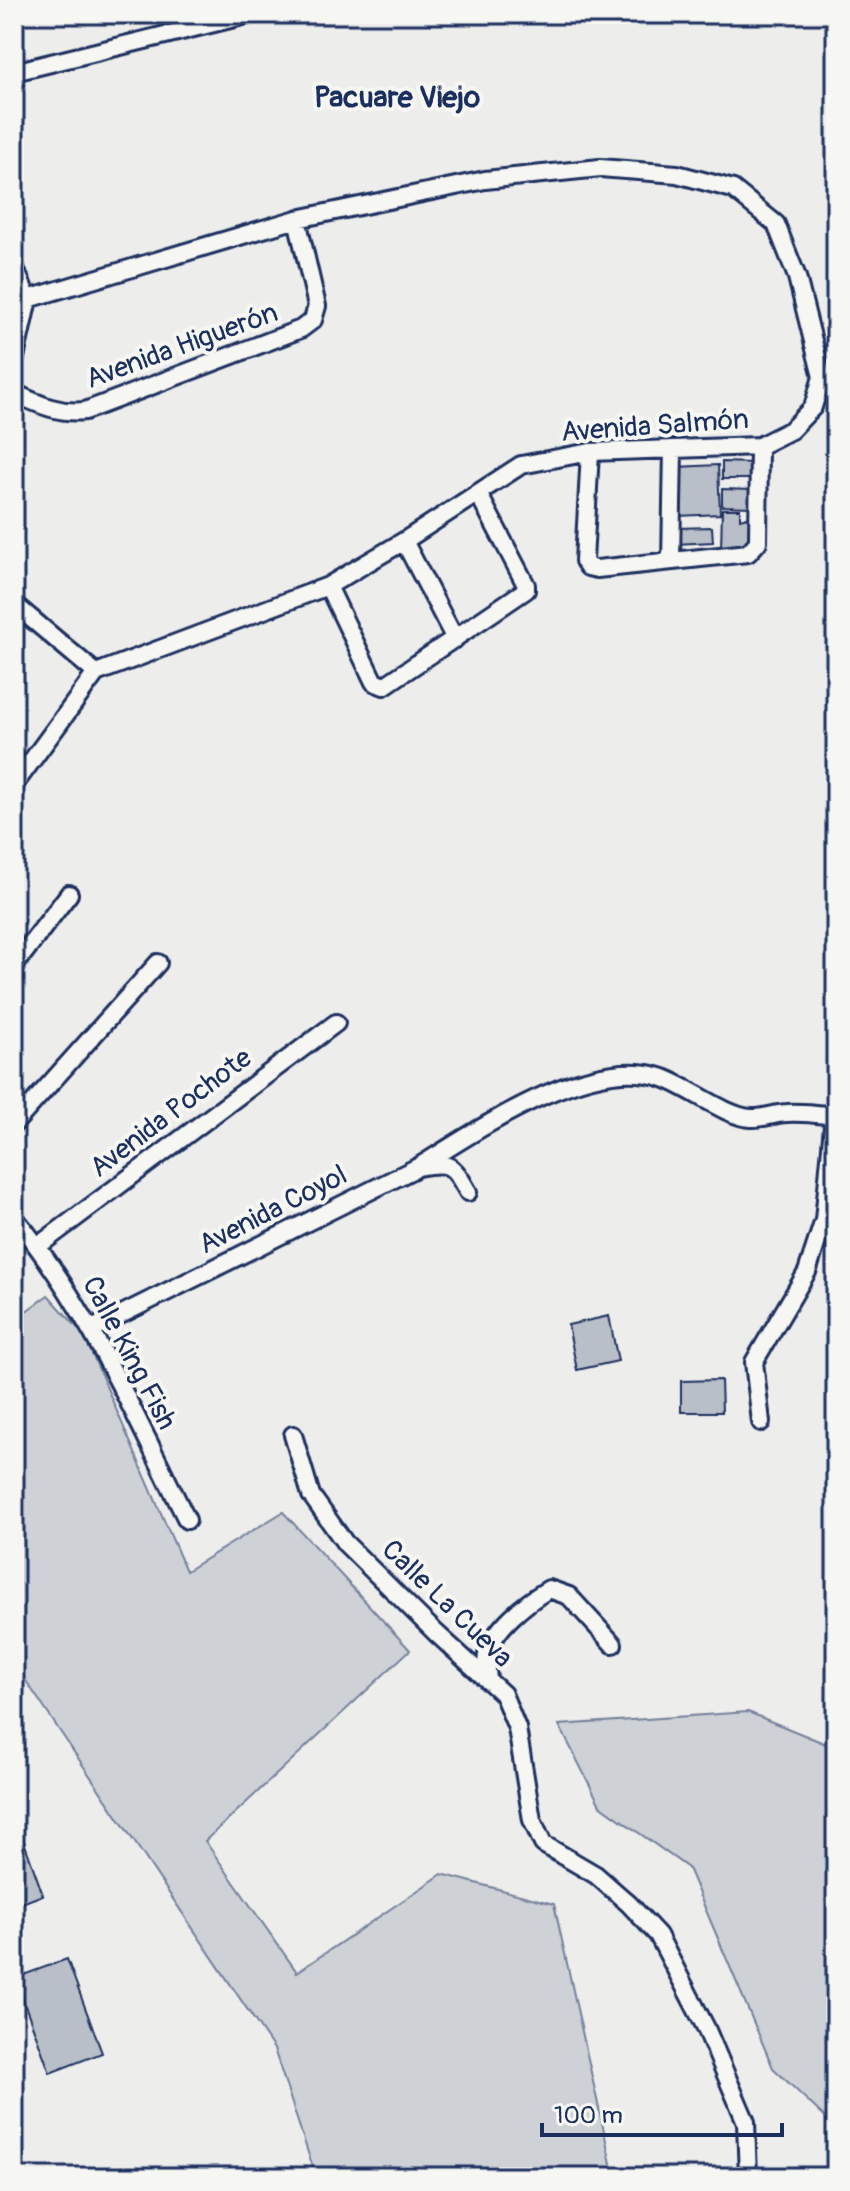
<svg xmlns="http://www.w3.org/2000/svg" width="850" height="2191" font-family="Pangolin,sans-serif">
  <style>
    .green { fill: #ced2d7; stroke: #74809a; stroke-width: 2 }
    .building { fill: #b9bfc8; stroke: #1b2f5e; stroke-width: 2 }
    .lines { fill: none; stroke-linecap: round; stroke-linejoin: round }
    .minor-casing { stroke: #1b2f5e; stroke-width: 22 }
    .minor { stroke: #f6f6f2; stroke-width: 16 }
    .labels { text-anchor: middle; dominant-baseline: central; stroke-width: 8; stroke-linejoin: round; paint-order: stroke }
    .street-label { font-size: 28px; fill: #1b2f5e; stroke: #f6f6f2 }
    .neighbourhood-label { font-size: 30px; font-weight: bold; fill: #1b2f5e; stroke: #f6f6f2 }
  </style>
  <rect width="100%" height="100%" fill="#edeeec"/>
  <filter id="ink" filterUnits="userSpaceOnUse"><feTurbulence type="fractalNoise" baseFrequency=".0125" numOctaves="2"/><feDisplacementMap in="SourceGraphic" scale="16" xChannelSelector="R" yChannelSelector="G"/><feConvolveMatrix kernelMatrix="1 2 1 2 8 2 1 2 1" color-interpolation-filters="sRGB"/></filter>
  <g filter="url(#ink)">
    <path class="green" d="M48,1295L84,1335L186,1571L283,1512L410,1650L205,1841L297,1972L442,1874L554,1904L614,2177H316L274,2049L14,1663V1320Z
      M748,1712L836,1748V2128L773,2068L688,1868L600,1805L559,1725Z"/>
    <path class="building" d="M722,462L752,463L751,479H722Z
      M718,465L720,514L678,516L676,467Z
      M722,489L752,490L751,507L722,506Z
      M722,509H740V519L751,516L750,550H721Z
      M712,527L713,542L676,544V528Z
      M609,1316L618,1361L577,1370L568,1325Z
      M721,1380L722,1412H681V1381Z
      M14,1814L43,1895L14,1906Z
      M67,1959L102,2053L50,2073L15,1978Z"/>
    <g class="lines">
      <defs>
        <path id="minor" d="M14,72L251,14
          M14,266L28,299L14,362
          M28,299L297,219L485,180L600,168L677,174L733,189L776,224L797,277L822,377L813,407L791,430L759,446L590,452L521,465L404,541L328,586L96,673
          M14,393C38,404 58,414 85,411L301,329L313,320L317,306L297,219
          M590,452L584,561L588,567L597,569L748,553L758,542L759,446
          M404,541L455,639
          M671,561L673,449
          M328,586L374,682L384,686L526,590V585L478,493
          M14,604L96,673
          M14,785L96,673
          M14,966L69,894
          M14,1124L158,963
          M418,1167C478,1130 585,1056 657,1076C685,1083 723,1116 751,1118C763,1119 776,1113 787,1113C804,1112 820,1115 836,1115
          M14,1217C89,1307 135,1417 187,1520
          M38,1246L336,1023
          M92,1329L418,1167C451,1161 452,1164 468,1192
          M761,1422L754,1362L807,1272L824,1220L834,1115
          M293,1435L311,1495L345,1543L436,1633L503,1694L517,1728L532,1820L543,1844L596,1875L629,1904L658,1935L706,2028L746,2122L748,2177
          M488,1681C488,1673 485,1662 487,1655C493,1628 527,1602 549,1589L569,1596L613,1644"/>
      </defs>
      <use href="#minor" class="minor-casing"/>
      <use href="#minor" class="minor"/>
    </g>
  </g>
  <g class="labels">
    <g class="street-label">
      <text transform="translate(182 346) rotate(-20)">Avenida Higuerón</text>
      <text transform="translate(655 426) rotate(-4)">Avenida Salmón</text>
      <text transform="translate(171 1113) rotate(-37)">Avenida Pochote</text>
      <text transform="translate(273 1210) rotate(-27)">Avenida Coyol</text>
      <text transform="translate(129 1353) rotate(62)">Calle King Fish</text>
      <text transform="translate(447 1604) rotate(44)">Calle La Cueva</text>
    </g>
    <g class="neighbourhood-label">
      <text x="397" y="97">Pacuare Viejo</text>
    </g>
  </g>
  <rect width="850" height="2191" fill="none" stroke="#f6f6f2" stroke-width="48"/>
  <rect x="24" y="24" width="802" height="2143" fill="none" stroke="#1b2f5e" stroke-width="3" filter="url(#ink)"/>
  <path d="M542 2123v12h240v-12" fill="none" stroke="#1b2f5e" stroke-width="4"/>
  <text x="554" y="2123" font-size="24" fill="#1b2f5e" stroke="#f6f6f2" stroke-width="6" paint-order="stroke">100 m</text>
</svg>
